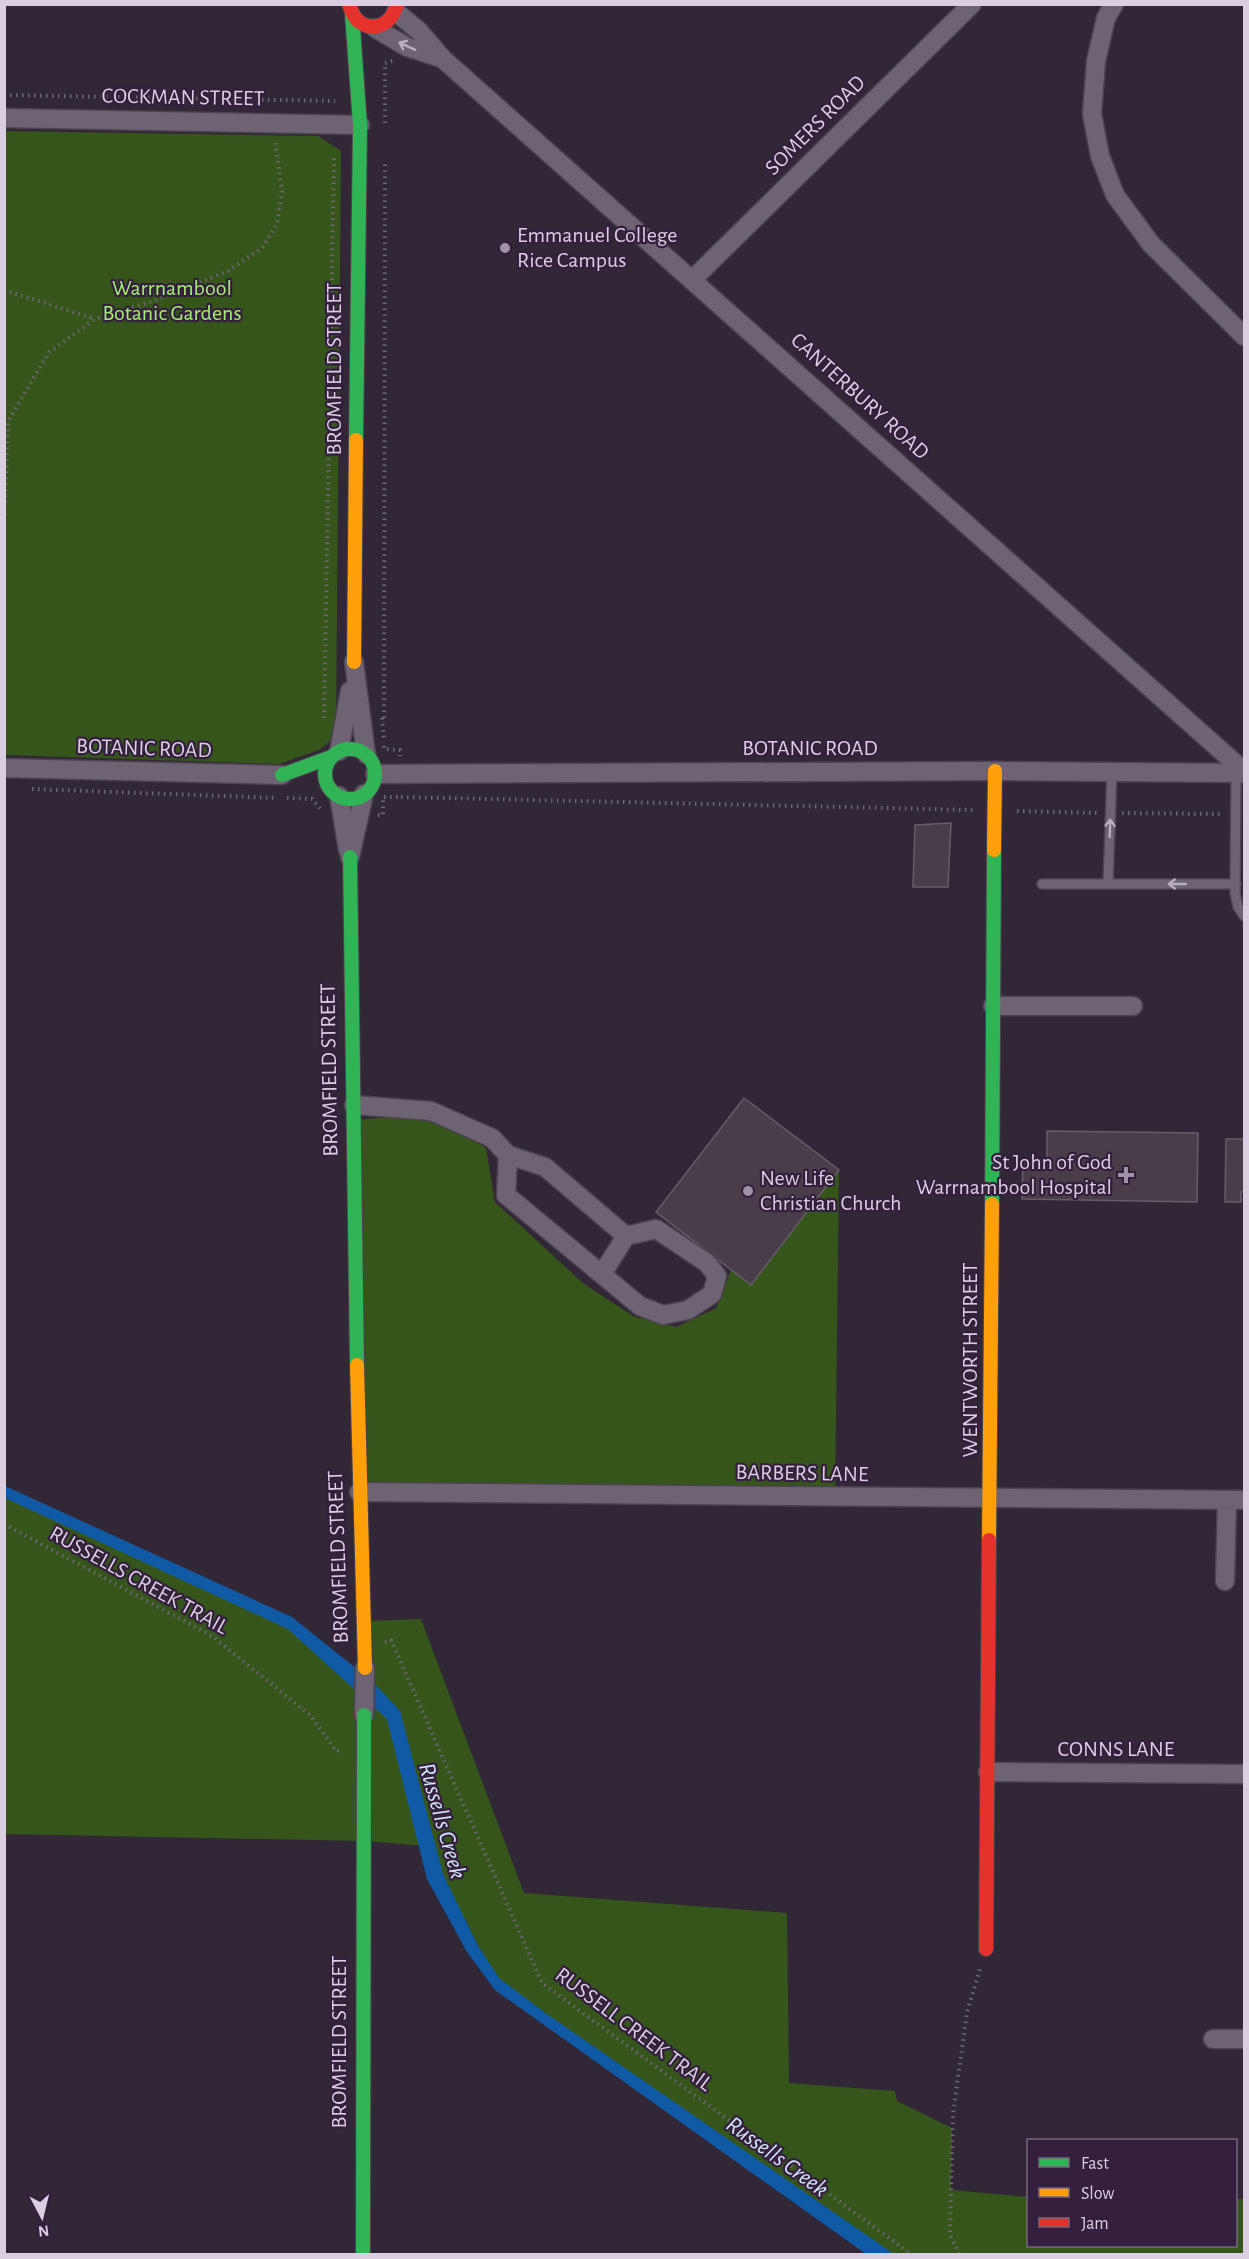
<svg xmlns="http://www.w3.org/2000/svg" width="1249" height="2259" font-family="'Alegreya Sans',sans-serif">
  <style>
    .green { fill: #35551b }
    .water { fill: #105aa5 }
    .building { fill: #483d49; stroke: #685c69; stroke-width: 1.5 }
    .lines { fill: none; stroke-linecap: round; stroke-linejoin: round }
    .lane-casing { stroke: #4c4251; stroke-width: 12 }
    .street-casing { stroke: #4c4251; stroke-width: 21 }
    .fast-casing { stroke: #4c4251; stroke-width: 16 }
    .slow-casing { stroke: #4c4251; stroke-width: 16 }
    .jam-casing { stroke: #4c4251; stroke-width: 16 }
    .path { stroke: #6e6772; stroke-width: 4; stroke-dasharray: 1.5 4.5; stroke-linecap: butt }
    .lane { stroke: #6d6372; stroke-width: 9 }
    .street { stroke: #6d6372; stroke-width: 18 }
    .fast { stroke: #30b455; stroke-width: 14 }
    .slow { stroke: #ff9f0a; stroke-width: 14 }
    .jam { stroke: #e5322d; stroke-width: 14 }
    .oneway { stroke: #b9aec0 }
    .poi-dot { fill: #9f94a6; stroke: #34203e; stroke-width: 2 }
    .labels { text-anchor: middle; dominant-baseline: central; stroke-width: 4.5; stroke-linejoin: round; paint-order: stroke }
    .street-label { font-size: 22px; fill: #dacee1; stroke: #34203e }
    .poi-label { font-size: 22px; fill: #dacee1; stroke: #34203e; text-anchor: start }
    .park-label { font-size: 22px; fill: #a2ee6e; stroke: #34203e }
    .water-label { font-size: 24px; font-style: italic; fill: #d1e2f9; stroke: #34203e }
  </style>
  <rect width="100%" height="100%" fill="#322737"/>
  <path class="green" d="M5,131L318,136L341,151L336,728L329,742L319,750L279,764L5,755Z
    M392,1117L445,1122L486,1148L495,1202L584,1284L633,1316L676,1327L716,1308L731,1270L751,1284L839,1170L835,1497L359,1492L354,1120Z
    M5,1496L291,1626L364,1699L365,1621L421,1619L524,1893L787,1913L789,2083L895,2091L897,2101L952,2128L951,2190L1028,2197V2246H1236V2199H1244V2254H877L499,1986L427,1846L364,1841L5,1834Z"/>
  <path class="water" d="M5,1486L292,1617L373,1682L400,1711L443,1874L477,1944L499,1978L544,2012L894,2254H866L495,1990L467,1952L427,1879L387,1719L288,1629L5,1498Z"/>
  <path class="building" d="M951,823L948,887H913L915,825Z
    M744,1098L839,1170L751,1285L656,1212Z
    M1047,1131L1198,1133L1197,1202L1022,1199L1023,1160H1047Z
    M1226,1139H1244V1192H1241V1202H1225Z"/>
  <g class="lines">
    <defs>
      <path id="lane" d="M1236,773L1235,893L1238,907L1244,916
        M1042,884H1236
        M1108,884L1112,772"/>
      <path id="street" d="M1114,4L1106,18L1096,61L1092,114L1100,156L1115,195L1151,244L1244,336
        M396,12L419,31L443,59L1244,771
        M375,28L407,47L441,58
        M4,118L360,125
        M692,280L972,4
        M354,662L366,754
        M339,751L350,691
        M4,768L282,775
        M375,774L995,771L1244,773
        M339,796L348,850
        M350,857L364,794
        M993,1006H1133
        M354,1105L431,1111L492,1138L508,1155L545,1167L626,1236L656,1229L707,1263L717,1276L712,1294L688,1310L663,1315L640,1306L506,1195L508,1155
        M602,1274L626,1236
        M359,1492L1244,1500
        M1225,1581L1227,1500
        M364,1715L365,1668
        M988,1772L1244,1774
        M1213,2039H1244"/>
      <path id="fast" d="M352,14L360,125L356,440
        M325 774a25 25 0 1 1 50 0a25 25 0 1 1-50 0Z
        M282,775L331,757
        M350,857L357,1365
        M992,1204L994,850
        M363,2254L364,1715"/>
      <path id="slow" d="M354,662L356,440
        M994,850L995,771
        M357,1365L365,1668
        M989,1540L992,1204"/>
      <path id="jam" d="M349,4C353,17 358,25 373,27C387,25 393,17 397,4
        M986,1949L989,1540"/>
    </defs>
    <use href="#lane" class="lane-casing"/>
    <use href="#street" class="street-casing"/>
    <use href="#fast" class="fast-casing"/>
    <use href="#slow" class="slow-casing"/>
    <use href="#jam" class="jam-casing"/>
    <path class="path" d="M4,95L335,101
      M385,123V63L395,60
      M4,290L95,319
      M4,533L8,421L49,352L95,319L153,301L228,271L262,248L277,224L282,192L275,139
      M324,718L334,158
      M382,718L384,739
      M384,718L385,163
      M384,746V749L400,750V756
      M32,789L277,798
      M401,797L974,810
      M287,798L312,799L322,811
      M1017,811L1097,813
      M1122,813L1223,814
      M378,815H383V797H401
      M4,1524L212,1636L311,1716L336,1751L343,1750
      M385,1642L391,1640L542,1983L911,2254
      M959,2254L950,2235L953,2114L967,2012L980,1969"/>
    <use href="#lane" class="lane"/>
    <use href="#street" class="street"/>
    <use href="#fast" class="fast"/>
    <use href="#slow" class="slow"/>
    <use href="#jam" class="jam"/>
  </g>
  <defs><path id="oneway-shaft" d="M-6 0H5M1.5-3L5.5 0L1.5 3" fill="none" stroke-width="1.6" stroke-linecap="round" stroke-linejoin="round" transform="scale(1.5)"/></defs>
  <g class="oneway">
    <use href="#oneway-shaft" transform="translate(407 46) rotate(-155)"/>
    <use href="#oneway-shaft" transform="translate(1110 828) rotate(-88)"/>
    <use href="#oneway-shaft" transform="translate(1177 884) rotate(-180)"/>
  </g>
  <g class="poi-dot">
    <circle cx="505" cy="248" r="6"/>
    <path d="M1123 1166h6v6h6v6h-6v6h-6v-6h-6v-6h6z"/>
    <circle cx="748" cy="1191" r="6"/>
  </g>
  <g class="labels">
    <g class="street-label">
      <text transform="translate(183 97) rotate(1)">COCKMAN STREET</text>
      <text transform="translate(815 125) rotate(-45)">SOMERS ROAD</text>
      <text transform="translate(334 369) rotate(-90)">BROMFIELD STREET</text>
      <text transform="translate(860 396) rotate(42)">CANTERBURY ROAD</text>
      <text transform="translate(144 748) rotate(2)">BOTANIC ROAD</text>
      <text x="810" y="748">BOTANIC ROAD</text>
      <text transform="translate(329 1070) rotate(-91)">BROMFIELD STREET</text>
      <text transform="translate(970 1360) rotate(-90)">WENTWORTH STREET</text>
      <text transform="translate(802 1473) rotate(1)">BARBERS LANE</text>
      <text transform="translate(338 1557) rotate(-92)">BROMFIELD STREET</text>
      <text transform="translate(139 1580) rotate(29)">RUSSELLS CREEK TRAIL</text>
      <text x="1116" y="1749">CONNS LANE</text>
      <text transform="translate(634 2029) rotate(37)">RUSSELL CREEK TRAIL</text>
      <text transform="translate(339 2042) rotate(-90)">BROMFIELD STREET</text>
    </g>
    <g class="poi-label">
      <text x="517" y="235">Emmanuel College<tspan x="517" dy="25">Rice Campus</tspan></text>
      <text x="1112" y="1162" text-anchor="end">St John of God<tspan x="1112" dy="25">Warrnambool Hospital</tspan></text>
      <text x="760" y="1178">New Life<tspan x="760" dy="25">Christian Church</tspan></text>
    </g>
    <g class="park-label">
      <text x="172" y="288">Warrnambool<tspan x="172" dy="25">Botanic Gardens</tspan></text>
    </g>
    <g class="water-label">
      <text transform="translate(442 1821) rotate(74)">Russells Creek</text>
      <text transform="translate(777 2157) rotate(36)">Russells Creek</text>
    </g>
  </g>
  <rect width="1249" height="2259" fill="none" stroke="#dacee1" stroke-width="12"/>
  <rect x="1027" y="2139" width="210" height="108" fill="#34203e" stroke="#76667f" stroke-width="1.5"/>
  <rect x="1039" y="2158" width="30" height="9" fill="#30b455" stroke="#76667f" stroke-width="1.5"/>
  <text x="1081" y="2169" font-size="18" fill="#dacee1">Fast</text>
  <rect x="1039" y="2188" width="30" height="9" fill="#ff9f0a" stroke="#76667f" stroke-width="1.5"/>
  <text x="1081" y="2199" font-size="18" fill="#dacee1">Slow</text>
  <rect x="1039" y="2218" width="30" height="9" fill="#e5322d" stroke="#76667f" stroke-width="1.5"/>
  <text x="1081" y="2229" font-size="18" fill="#dacee1">Jam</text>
  <g transform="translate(42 2217) rotate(173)" stroke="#34203e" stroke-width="4.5" paint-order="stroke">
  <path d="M0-4.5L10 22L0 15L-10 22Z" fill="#dacee1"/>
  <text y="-9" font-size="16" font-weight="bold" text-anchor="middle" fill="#dacee1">N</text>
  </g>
</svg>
